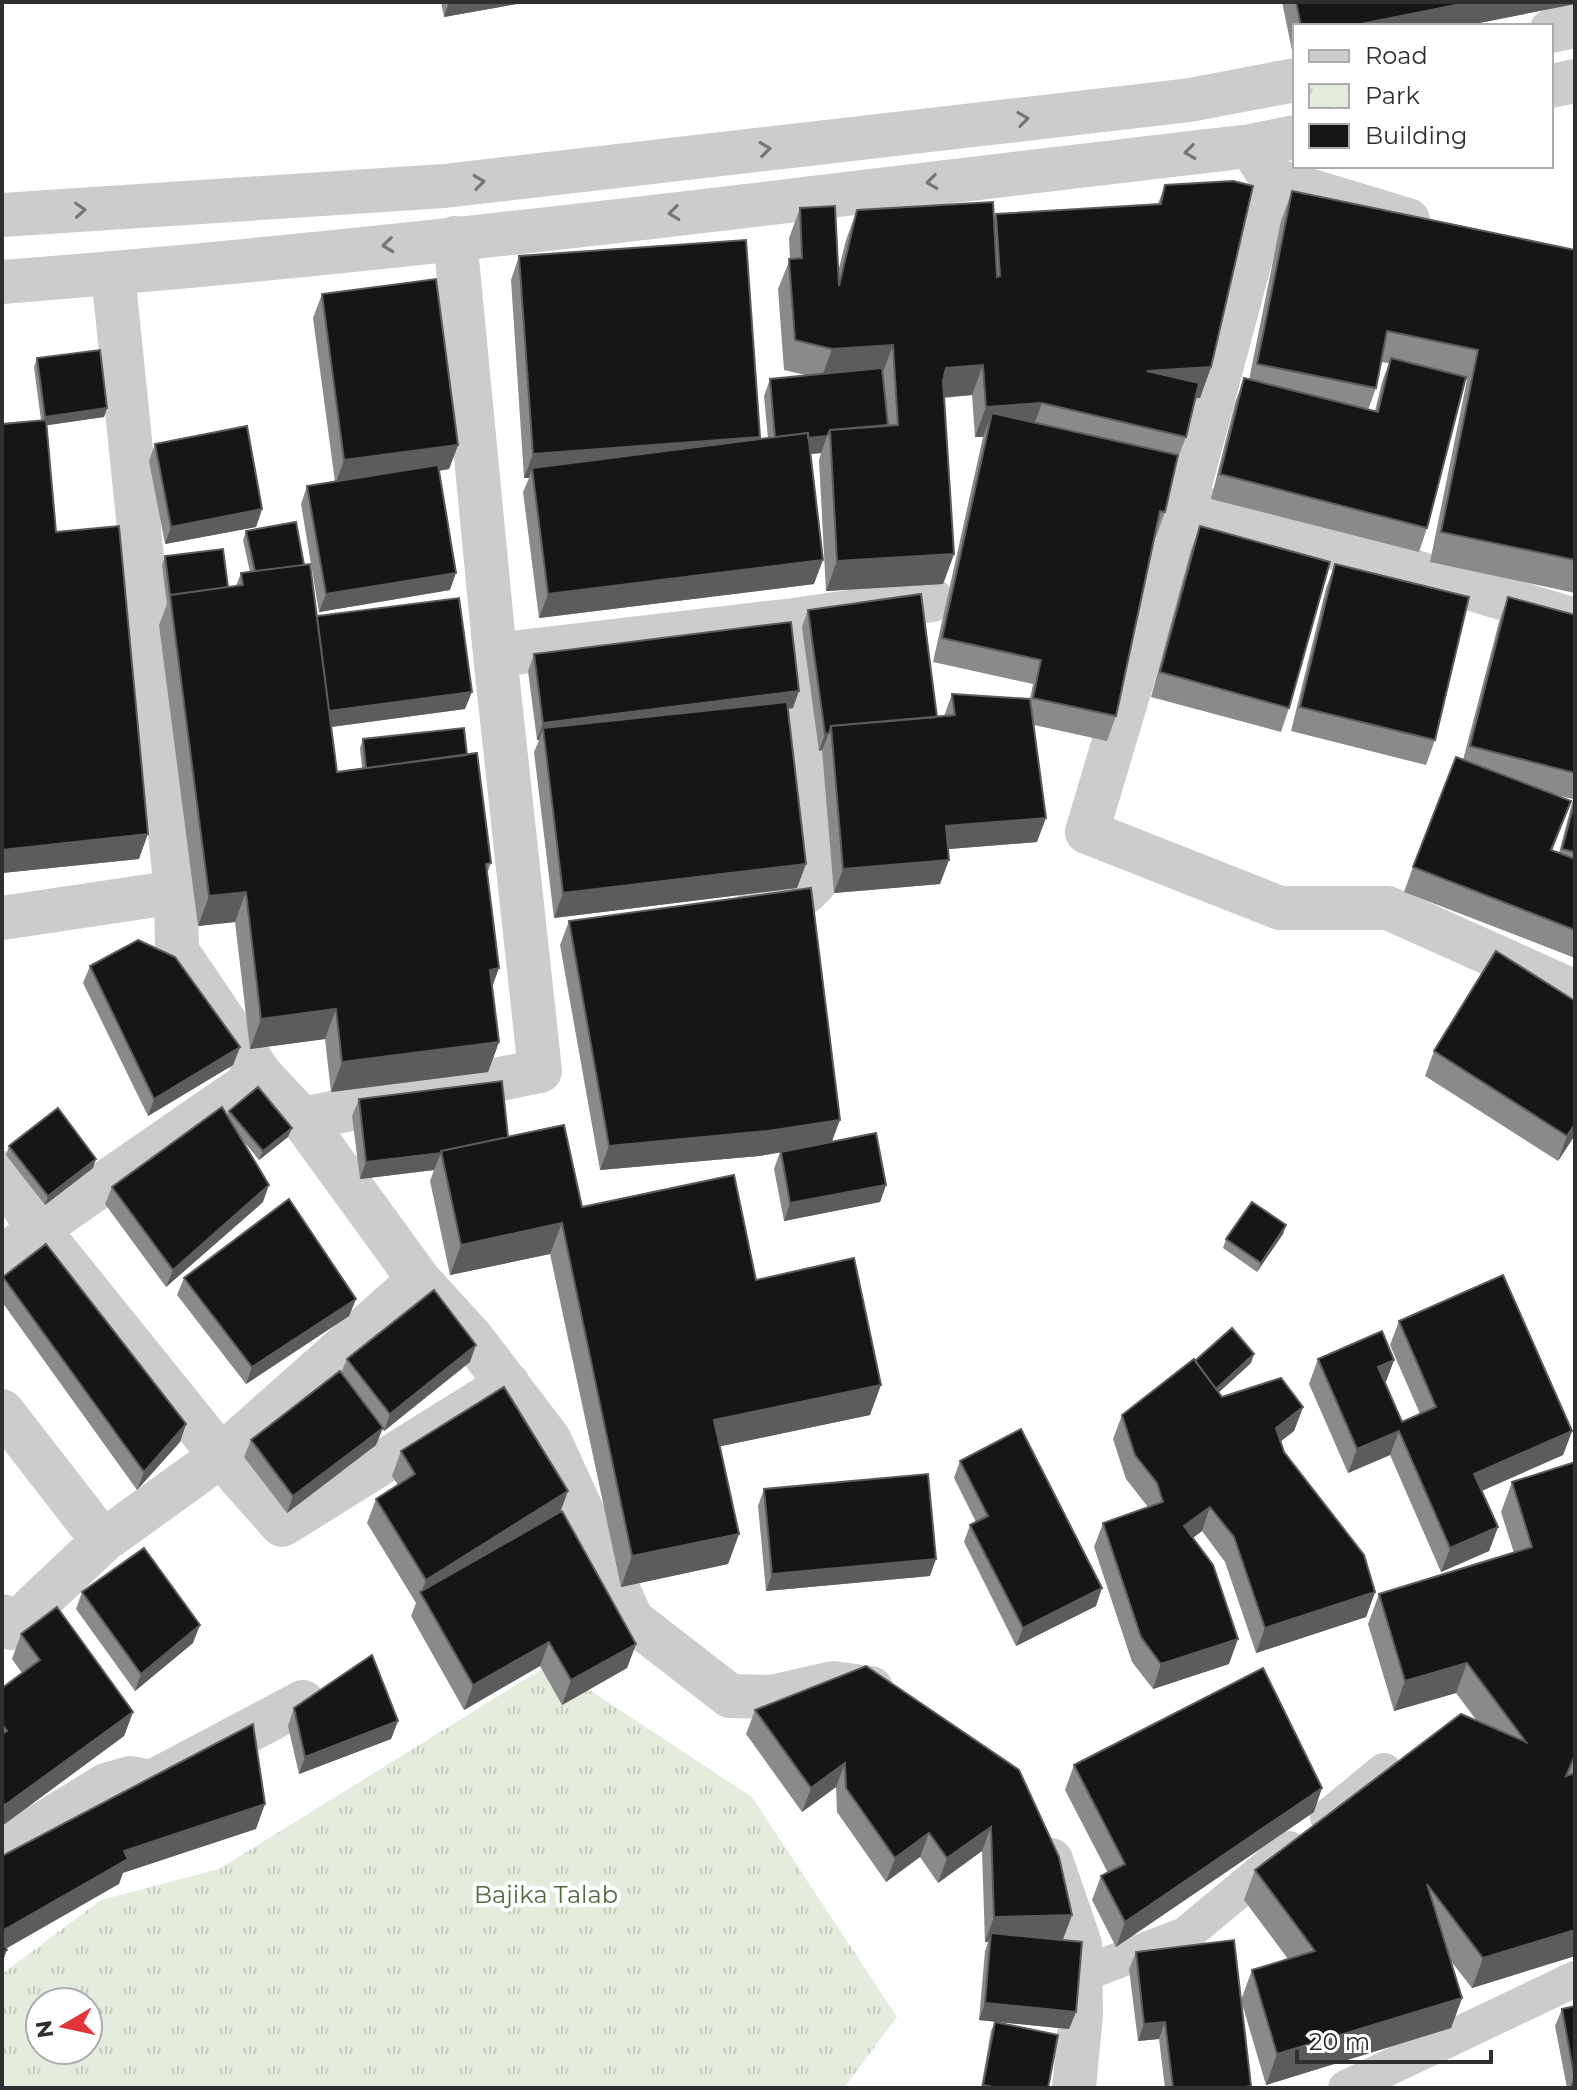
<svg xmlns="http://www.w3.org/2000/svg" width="1577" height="2090" font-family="Montserrat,sans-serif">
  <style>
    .park { fill: url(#park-tufts); fill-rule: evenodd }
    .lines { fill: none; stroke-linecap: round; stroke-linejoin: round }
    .service { stroke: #ccc; stroke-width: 36 }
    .minor { stroke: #ccc; stroke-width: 44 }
    .tertiary { stroke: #ccc; stroke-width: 44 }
    .wall { fill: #8a8a8a; fill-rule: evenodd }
    .shaded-wall { fill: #5c5c5c }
    .building { fill: #161616; stroke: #5c5c5c; stroke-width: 2 }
    .oneway { stroke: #767676 }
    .labels { text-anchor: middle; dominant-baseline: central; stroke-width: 8; stroke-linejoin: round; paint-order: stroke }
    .park-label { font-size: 24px; fill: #506a3d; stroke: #fff }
  </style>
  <defs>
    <pattern id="park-tufts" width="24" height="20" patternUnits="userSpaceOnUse" patternTransform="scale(2)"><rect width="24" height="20" fill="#e4ecdd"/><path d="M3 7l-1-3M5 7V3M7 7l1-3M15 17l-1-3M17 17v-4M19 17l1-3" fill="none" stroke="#c4cbbe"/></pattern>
  </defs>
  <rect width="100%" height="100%" fill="#fff"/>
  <path class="park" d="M550,1664L752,1797L897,2017L844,2088H2V1974L101,1900L219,1869ZM40,2002H88V2050H40Z"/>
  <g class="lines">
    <path class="service" d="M1328,1817L1384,1771
      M1080,1975L1185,1935L1289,1849
      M1346,2088L1575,1979"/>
    <path class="minor" d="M1256,155L1272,179L1408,220
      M1272,179L1185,503L1087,832L1280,908H1388L1575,992
      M113,273L176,892L177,951L261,1075L302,1119L419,1280L472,1338L549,1439L632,1620L730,1696L772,1697L833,1683L871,1688
      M1185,503L1575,620
      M495,655L794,620L932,600
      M757,907C793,901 804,901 825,869L794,620
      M2,918L176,892
      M302,1119L540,1071L495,655L455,238
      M2,1173L38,1229L221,1456L282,1525L508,1384
      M2,1259L38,1229L261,1075
      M2,1411L103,1541
      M2,1616L11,1628L103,1541L221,1456L419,1280
      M2,1849L106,1785L131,1778L152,1782L303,1702
      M1051,1860L1080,1944L1081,2014L1074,2088"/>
    <path class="tertiary" d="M1551,31L1575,26
      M1551,86L1575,81
      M2,215L444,186L1190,100L1295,80
      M2,282C419,250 834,194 1250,146L1295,137"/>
  </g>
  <path class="wall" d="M441,2H528L444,17Z
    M1282,2H1575V4L1464,26H1295V60H1294Z
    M1165,185L1211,367L1200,398H1195L1186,437L1175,465L1165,512L1156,537H1155L1116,716L1107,741L1034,725L1037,842L948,849L940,884L834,893L822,750L819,751L802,627L808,610L937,717L944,716L952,694L1030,699L1033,684L933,662L983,437H975L972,395L944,398L954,554L943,584L826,591L819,460L821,453L810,454L814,584L539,618L523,492L529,478H524L511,280L519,256L760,437V439L768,438L764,396L770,379L805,375L784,370L778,289L790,259L789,238L800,208L838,272L846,240L857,210L994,220L996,214L1158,204Z
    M1292,191L1575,325V593L1430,562L1467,380L1465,379L1427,528L1419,552L1211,499L1235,403L1244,378L1249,380L1281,221ZM1381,362L1389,363L1382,382L1375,411L1368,410L1376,388Z
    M322,294L458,445L449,469L439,471L450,590L319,612L301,504L307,486L335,482L313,318Z
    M37,358L107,408L104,417L47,425L56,532L139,859L2,873V424L41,420L34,367Z
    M155,444L262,509L256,527L165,544L149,461Z
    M1200,526L1289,708L1281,732L1151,697L1191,550Z
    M246,531L304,565L317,617L465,709L331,727L337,772L362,768L360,748L363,739L467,755L491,863L487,874L492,988L499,1042L488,1072L331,1092L325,1039L250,1049L235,922L198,926L159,625L167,604L162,565L165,556L228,587L236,586L241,573L250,572L243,540Z
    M1335,564L1435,740L1426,765L1291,731L1326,588Z
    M1508,597L1575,615V958L1404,892L1413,867L1463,760L1499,622ZM1552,794L1573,799L1559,853L1552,851L1571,801Z
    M534,654L793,708L788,709L797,888L554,918L534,752L539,740H537L528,671Z
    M569,921L886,1185L880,1202L784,1221L774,1169L780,1152L759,1156L600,1170L560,945Z
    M90,966L240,1047L233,1065L148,1116L83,983Z
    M1434,1051L1575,1135L1558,1161L1425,1076Z
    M359,1099L508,1137L582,1207L756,1280L870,1415L720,1446L739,1534L728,1564L621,1587L550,1254L450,1275L430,1181L434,1170L360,1179L352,1116Z
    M229,1111L292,1128L288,1137L259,1160L240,1137L263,1202L166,1287L105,1204L112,1187L227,1116Z
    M9,1146L93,1168L45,1205L6,1155Z
    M1286,1225L1283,1234L1257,1272L1223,1248L1226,1239Z
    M3,1277L186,1424L180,1442L137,1490L2,1302Z
    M184,1278L356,1299L349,1316L246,1384L177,1295Z
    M1399,1321L1572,1431L1563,1455L1482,1491L1498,1527L1489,1551L1441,1572L1390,1455L1348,1473L1309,1384L1318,1359L1394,1360L1385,1384L1402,1422L1420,1414L1390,1345Z
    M347,1359L470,1362L384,1431L382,1429L376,1445L287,1513L244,1457L251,1440L341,1373Z
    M1251,1363L1219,1392L1222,1397L1303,1407L1294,1431L1281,1441L1284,1452L1375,1592L1366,1617L1256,1653L1225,1562L1202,1531L1193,1538L1229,1664L1153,1689L1132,1662L1094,1547L1103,1523L1148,1507L1126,1479L1113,1439L1122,1415Z
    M401,1451L568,1491L560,1512L636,1644L627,1668L562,1705L540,1666L464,1710L411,1616L416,1603L367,1523L376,1499L398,1485L392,1476Z
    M960,1461L1096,1606L1016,1646L964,1542L970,1525L976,1522L954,1478Z
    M1575,1462V1956L1472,1988L1450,1960L1462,1998L1451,2028L1266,2085L1241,2000L1252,1970L1288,1959L1244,1900L1255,1870L1477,1721L1456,1693L1394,1711L1368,1624L1379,1594L1514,1553L1501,1512L1512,1482Z
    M764,1489L930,1576L766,1591L758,1506Z
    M82,1592L193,1643L135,1691L76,1609Z
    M21,1634L133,1712L124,1736L2,1826V1688L22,1673L12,1659Z
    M866,1666L1072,1915L1063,1939L1076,2012L1069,2029L979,2020L985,1951L988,1942H985L982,1851L938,1883L920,1857L886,1882L837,1812L836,1787L802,1812L746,1734L755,1710Z
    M294,1708L398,1721L391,1739L299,1774L288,1726Z
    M1074,1765L1314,1812L1116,1947L1092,1900L1101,1876L1108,1873L1065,1790Z
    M1136,1952L1251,2086L1250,2088H1165L1159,2039L1138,2041L1129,1969Z
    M1575,2006V2088H1567L1555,2026L1562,2009Z
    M995,2022L1048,2088H981L991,2031Z"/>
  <path class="shaded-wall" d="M449,2H528L444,17Z
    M1471,2H1575V4L1464,26H1351Z
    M893,345L882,375L821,379L832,349Z
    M983,365L972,395L935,398L946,368Z
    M1211,367L1200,398L1136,401L1147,371Z
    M1042,403L1031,433L992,413L983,437H975L986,407Z
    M107,408L104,417L42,426L45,417Z
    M827,436L821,453L769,458L776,441Z
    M760,437L751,462L532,468L529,478H524L533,454Z
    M458,445L449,469L335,485L344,460Z
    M262,509L256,527L165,544L171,527Z
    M954,554L943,584L826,591L837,561Z
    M823,560L814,584L539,618L548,594Z
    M456,573L450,590L319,612L326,594Z
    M799,691L793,708L544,739L543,728L539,740H537L543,723Z
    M472,692L465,709L323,728L329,711Z
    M829,733L822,750L819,751L825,734Z
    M1046,818L1037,842L937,850L946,826Z
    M148,834L139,859L2,873V850Z
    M949,860L940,884L834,893L843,869Z
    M806,864L797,888L554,918L563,893Z
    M246,892L235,922L198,926L209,896Z
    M499,968L488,999L490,970Z
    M336,1009L325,1039L250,1049L261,1019Z
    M499,1042L488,1072L331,1092L342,1062Z
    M240,1047L233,1065L148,1116L154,1099Z
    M840,1120L831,1144L759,1156L600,1170L609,1146Z
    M1575,1124V1135L1558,1161L1567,1136Z
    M292,1128L288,1137L259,1160L263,1151Z
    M441,1153L434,1170L360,1179L366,1162Z
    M96,1159L93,1168L45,1205L48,1196Z
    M269,1185L263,1202L166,1287L173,1270Z
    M886,1185L880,1202L784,1221L790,1203Z
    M562,1223L550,1254L450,1275L461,1245Z
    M1286,1225L1283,1234L1257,1272L1261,1263Z
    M356,1299L349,1316L246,1384L252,1367Z
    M476,1345L470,1362L384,1431L390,1414Z
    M1254,1354L1251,1363L1206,1404L1210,1395Z
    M1394,1360L1385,1384L1378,1367Z
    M881,1385L870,1415L703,1450L714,1420Z
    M1303,1407L1294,1431L1267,1452L1276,1428Z
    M186,1424L180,1442L137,1490L144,1472Z
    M383,1428L376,1445L287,1513L293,1496Z
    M1399,1431L1390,1455L1348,1473L1357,1449Z
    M1572,1431L1563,1455L1465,1498L1474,1474Z
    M568,1491L559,1515L421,1593L426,1580Z
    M1210,1507L1202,1531L1175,1551L1184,1526Z
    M1498,1527L1489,1551L1441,1572L1450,1548Z
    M739,1534L728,1564L621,1587L632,1556Z
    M936,1559L930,1576L766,1591L772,1574Z
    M1102,1588L1096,1606L1016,1646L1023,1628Z
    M1375,1592L1366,1617L1256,1653L1265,1628Z
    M200,1625L193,1643L135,1691L141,1674Z
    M1238,1639L1229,1664L1153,1689L1161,1664Z
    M549,1642L540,1666L464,1710L473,1685Z
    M636,1644L627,1668L562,1705L571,1680Z
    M1467,1663L1456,1693L1394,1711L1405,1681Z
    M133,1712L124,1736L2,1826V1815L5,1805Z
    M398,1721L391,1739L299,1774L305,1757Z
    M845,1763L836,1787L802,1812L811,1788Z
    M1322,1788L1314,1812L1116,1947L1125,1922Z
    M265,1804L256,1829L123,1873L119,1884L2,1951V1931L124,1851Z
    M991,1827L982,1851L938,1883L947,1858Z
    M929,1833L920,1857L886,1882L895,1858Z
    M1072,1915L1063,1939L991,1933L988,1942H985L994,1917Z
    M1575,1930V1956L1472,1988L1483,1958Z
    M7,1950L2,1963V1953Z
    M1462,1998L1451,2028L1266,2085L1277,2054Z
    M985,2003L1076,2012L1069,2029L979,2020Z
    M1165,2022L1159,2039L1138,2041L1144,2024Z
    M1574,2075L1575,2088H1570Z"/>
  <path class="building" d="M1296,2H1471L1351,26H1301Z
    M1233,181L1253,186L1211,367L1147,371L1199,383L1186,437L1042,403L986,407L983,365L946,368L943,381L954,554L837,561L830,430L898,425L893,345L832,349L795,340L789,259L802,258L800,208L835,206L839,286L857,210L993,202L997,277L1000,276L996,214L1161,204L1165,185Z
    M1292,191L1575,250V317L1574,325H1575V560L1441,532L1478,350L1387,331L1376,388L1257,364Z
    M746,240L760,437L533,454L519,256Z
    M436,279L458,445L344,460L322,294Z
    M100,350L107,408L45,417L37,358Z
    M1391,358L1466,377L1427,528L1220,474L1244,378L1378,412Z
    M882,368L888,425L830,430L827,436L808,438V433L775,437L770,379Z
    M992,413L1178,455L1165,512L1160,511L1116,716L1033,698L1041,660L942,638Z
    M46,420L56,532L119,526L148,834L2,850V424Z
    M247,426L262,509L171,527L155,444Z
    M808,433L823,560L548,594L532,468Z
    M438,465L456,573L326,594L307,486Z
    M296,522L304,565L255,571L246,531Z
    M1200,526L1330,562L1289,708L1160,672Z
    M223,549L228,587L170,595L165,556Z
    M310,564L337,772L477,753L491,863L486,864L499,968L490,970L499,1042L342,1062L336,1009L261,1019L246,892L209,896L170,595L243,585L241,573Z
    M1335,564L1469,597L1435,740L1300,707Z
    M921,594L937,717L831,726L829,733L825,734L808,610Z
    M1508,597L1575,615V773L1470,746Z
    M459,598L472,692L329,711L317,616Z
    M791,622L799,691L543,723L534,654Z
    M952,694L1030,699L1046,818L946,826L949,860L843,869L831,726L955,715Z
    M787,702L806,864L563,893L543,728Z
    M464,728L467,755L366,768L363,739Z
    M1456,757L1571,801L1551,850L1575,859V930L1413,867Z
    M1575,801V852L1562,849Z
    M811,888L840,1120L768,1131L609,1146L569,921Z
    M138,940L175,957L240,1047L154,1099L90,966Z
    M1496,951L1575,1001V1124L1567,1136L1434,1051Z
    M502,1081L508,1137L441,1151L442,1153L366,1162L359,1099Z
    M258,1087L292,1128L263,1151L229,1111Z
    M222,1107L269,1185L173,1270L112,1187Z
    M58,1108L96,1159L48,1196L9,1146Z
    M564,1125L582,1207L734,1175L756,1280L854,1258L881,1385L714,1420L739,1534L632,1556L562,1223L461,1245L441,1151Z
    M876,1133L886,1185L790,1203L781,1152Z
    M289,1199L356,1299L252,1367L184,1278Z
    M1252,1202L1286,1225L1261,1263L1226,1239Z
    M46,1244L186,1424L144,1472L3,1277Z
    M1503,1275L1572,1431L1474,1474L1498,1527L1450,1548L1399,1431L1357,1449L1318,1359L1382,1331L1394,1360L1378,1367L1402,1422L1436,1407L1399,1321Z
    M434,1290L476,1345L390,1414L347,1359Z
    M1232,1328L1254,1354L1216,1389L1195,1361Z
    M1194,1359L1222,1397L1281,1378L1303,1407L1276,1428L1284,1452L1364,1555L1375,1592L1265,1628L1234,1537L1210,1507L1184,1526L1213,1565L1238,1639L1161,1664L1141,1637L1103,1523L1163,1502L1157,1483L1135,1455L1122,1415Z
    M340,1371L383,1428L293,1496L251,1440Z
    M504,1387L568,1491L426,1580L376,1499L415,1474L401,1451Z
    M1021,1429L1102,1588L1023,1628L970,1525L988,1516L960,1461Z
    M1575,1462V1755L1566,1776L1575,1773V1930L1483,1958L1427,1884L1462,1998L1277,2054L1252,1970L1315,1951L1255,1870L1461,1714L1526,1742L1467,1663L1405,1681L1379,1594L1532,1547L1512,1482Z
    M928,1474L936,1559L772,1574L764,1489Z
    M562,1511L636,1644L571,1680L549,1642L473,1685L420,1592Z
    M144,1548L200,1625L141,1674L82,1592Z
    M57,1607L133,1712L5,1805L2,1801V1734L7,1731L2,1724V1688L40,1660L21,1634Z
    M372,1655L398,1721L305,1757L294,1708Z
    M866,1666L1019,1770L1059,1857L1072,1915L994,1917L991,1827L947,1858L929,1833L895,1858L846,1788L845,1763L811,1788L755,1710Z
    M1263,1668L1322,1788L1125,1922L1101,1876L1125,1864L1074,1765Z
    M253,1724L265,1804L124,1851L128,1859L2,1931V1856Z
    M991,1933L1082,1942L1076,2012L985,2003Z
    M1234,1940L1251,2086L1237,2088H1173L1165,2022L1144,2024L1136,1952Z
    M2,1942L7,1950L2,1953Z
    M1575,2006V2075H1574L1562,2009Z
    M995,2022L1058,2035L1048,2088H999L983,2085Z"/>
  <defs><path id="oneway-chevron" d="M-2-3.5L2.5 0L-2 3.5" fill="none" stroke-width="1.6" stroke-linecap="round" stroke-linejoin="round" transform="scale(2)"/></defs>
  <g class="oneway">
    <use href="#oneway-chevron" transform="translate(1023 119) rotate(-7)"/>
    <use href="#oneway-chevron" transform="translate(765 149) rotate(-7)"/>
    <use href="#oneway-chevron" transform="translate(1190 152) rotate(173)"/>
    <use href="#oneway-chevron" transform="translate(479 182) rotate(-7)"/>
    <use href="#oneway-chevron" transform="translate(932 182) rotate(173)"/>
    <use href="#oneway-chevron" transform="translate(80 210) rotate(-3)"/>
    <use href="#oneway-chevron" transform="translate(674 213) rotate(173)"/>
    <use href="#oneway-chevron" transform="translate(388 245) rotate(174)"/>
  </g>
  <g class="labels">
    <g class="park-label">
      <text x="546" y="1894">Bajika Talab</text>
    </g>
  </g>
  <rect width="1577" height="2090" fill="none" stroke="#2f2f2f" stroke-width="8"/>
  <rect x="1293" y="24" width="260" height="144" fill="#ffffff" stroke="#acacac" stroke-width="2"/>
  <rect x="1309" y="50" width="40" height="12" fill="#cccccc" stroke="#acacac" stroke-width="2"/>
  <text x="1365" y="64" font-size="24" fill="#2f2f2f">Road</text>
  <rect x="1309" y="84" width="40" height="24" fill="url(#park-tufts)" stroke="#acacac" stroke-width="2"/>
  <text x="1365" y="104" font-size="24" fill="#2f2f2f">Park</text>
  <rect x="1309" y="124" width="40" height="24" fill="#161616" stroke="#acacac" stroke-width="2"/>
  <text x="1365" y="144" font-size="24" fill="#2f2f2f">Building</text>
  <g transform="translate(64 2026) rotate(261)"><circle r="38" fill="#ffffff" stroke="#acacac" stroke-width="2"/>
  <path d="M0-6L14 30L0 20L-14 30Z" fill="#e2353a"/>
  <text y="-12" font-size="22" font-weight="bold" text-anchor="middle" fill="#2f2f2f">N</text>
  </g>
  <path d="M1297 2050v12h194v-12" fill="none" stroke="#2f2f2f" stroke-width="4"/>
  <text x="1309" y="2050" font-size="24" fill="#2f2f2f" stroke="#ffffff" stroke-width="6" paint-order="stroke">20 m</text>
</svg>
